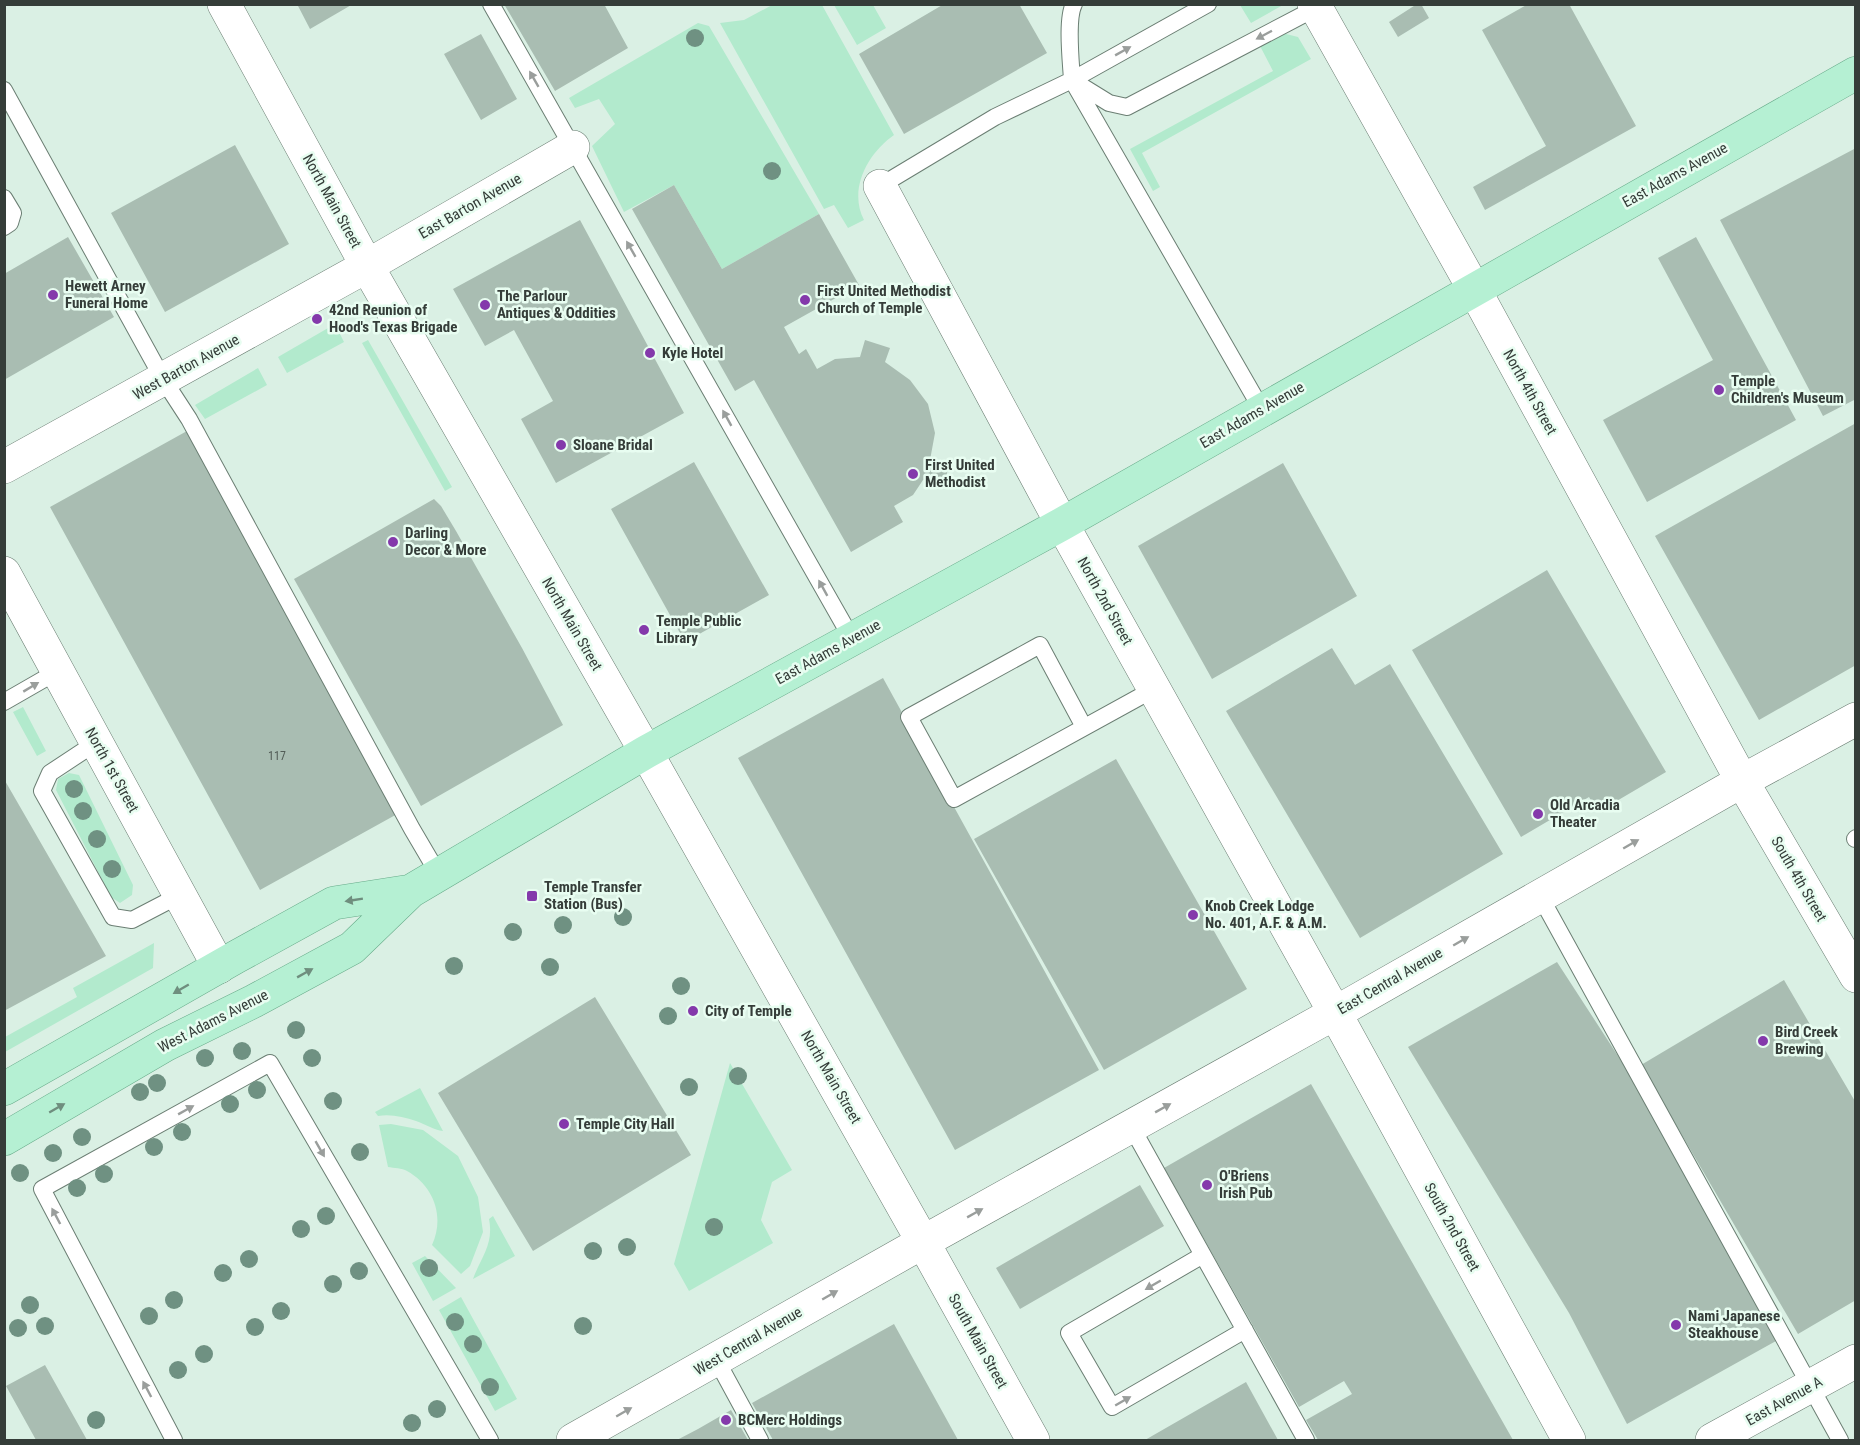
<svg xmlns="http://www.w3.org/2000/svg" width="1860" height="1445" font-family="'Roboto Condensed',sans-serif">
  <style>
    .green { fill: #b2eacd }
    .building { fill: #a9bdb2 }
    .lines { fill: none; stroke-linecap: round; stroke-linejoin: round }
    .lane-casing { stroke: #6b7e73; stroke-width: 18 }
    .street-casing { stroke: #6b7e73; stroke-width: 34 }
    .primary-casing { stroke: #68ab8a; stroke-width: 34 }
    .lane { stroke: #fff; stroke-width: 16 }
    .street { stroke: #fff; stroke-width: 33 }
    .primary { stroke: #b5f0d3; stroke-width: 33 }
    .tree { fill: #6f9182 }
    .oneway { fill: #9a9e9c }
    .oneway2 { fill: #6f8e7e }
    .poi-dot { fill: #8439ab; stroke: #e8fdf1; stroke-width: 2 }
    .labels { text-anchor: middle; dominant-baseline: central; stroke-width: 5; stroke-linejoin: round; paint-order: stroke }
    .number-label { font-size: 12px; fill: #525d57 }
    .street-label { font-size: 15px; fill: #353d39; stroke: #e8fdf1 }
    .poi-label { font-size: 15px; font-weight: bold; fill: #353d39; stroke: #e8fdf1; text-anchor: start }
  </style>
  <rect width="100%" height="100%" fill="#daf0e4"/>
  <path class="green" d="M774,4L822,5L894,135C868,153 848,189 864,220L848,228L834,205L824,209L720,23L744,20Z
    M834,5H873L886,28L857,45Z
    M1240,5H1283L1251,23Z
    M698,23L709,26L819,214L722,269L674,185L624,212L592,146L615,124L599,99L575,108L569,98Z
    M1282,33L1298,37L1311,59L1142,153L1160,187L1153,191L1130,149L1273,71L1260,46Z
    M335,324L344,342L287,373L278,357Z
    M368,340L452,487L445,491L362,343Z
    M258,368L267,385L205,419L195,405Z
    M23,707L46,751L37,756L13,712Z
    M69,773L79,775L133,885L132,895L120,903L111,897L56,790L58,779Z
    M154,943L153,968L5,1052V1037L77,997L73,988Z
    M730,1063L792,1170L772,1182L761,1220L773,1243L689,1291L674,1264Z
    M420,1088L443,1131C434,1130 425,1124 416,1121C404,1117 391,1114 378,1116L375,1112Z
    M391,1124L423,1130L458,1156L478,1197L483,1232L470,1266L461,1274L432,1245C445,1217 434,1186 407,1171C402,1168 394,1168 388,1167L379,1125Z
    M493,1216L515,1256L473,1279C481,1257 494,1245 489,1219Z
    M425,1256L456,1288L433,1301L412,1263Z
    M461,1297L517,1399L495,1411L439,1310Z"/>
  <path class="building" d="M297,4H353L310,29Z
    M504,4H604L628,48L555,91Z
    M944,4H1019L1047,53L904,134L859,54Z
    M1417,4H1421L1429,18L1398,37L1389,22Z
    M1528,4H1569L1636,126L1485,210L1473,187L1546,146L1482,30Z
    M481,34L517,99L481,120L444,54Z
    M235,145L289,244L165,312L111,213Z
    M1856,148V399L1823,416L1720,220Z
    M674,185L722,269L819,214L859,285L784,327L799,354L806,349L817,369L835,359L860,357L865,340L890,348L885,362L910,380L928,404L935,433L930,460L949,463L945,483L923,480L913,495L894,506L903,522L851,552L754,380L735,391L632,209Z
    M580,220L684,413L556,483L521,419L553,401L514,330L485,346L453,289Z
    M68,237L114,317L4,380V274Z
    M1696,237L1796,420L1647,502L1603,420L1713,360L1658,258Z
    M1856,423V665L1759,720L1655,536Z
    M187,431L399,813L260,890L50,507Z
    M694,462L769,595L685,642L611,509Z
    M1283,463L1357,596L1212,679L1138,546Z
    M434,499L441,506L456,531L522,648L563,725L421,806L294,579Z
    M1547,570L1666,772L1598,812L1589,797L1521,837L1412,650Z
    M1332,648L1355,685L1390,664L1503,854L1360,938L1226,711Z
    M883,678L1099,1070L955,1150L738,758Z
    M1116,759L1247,989L1104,1070L974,839Z
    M4,779L106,956L4,1011Z
    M1557,962L1644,1096L1783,1337L1627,1424L1569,1313L1408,1047Z
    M1784,980L1856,1103V1300L1798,1334L1641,1065Z
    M595,997L691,1155L533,1251L438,1093Z
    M1311,1084L1513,1440H1318L1306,1420L1352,1394L1344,1381L1299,1407L1164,1168Z
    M1140,1185L1164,1226L1020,1309L996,1268Z
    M894,1324L958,1440H773L752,1403Z
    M45,1365L87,1440H36L6,1386Z
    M1246,1382L1278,1440H1145Z
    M731,1410L748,1440H677L698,1429Z"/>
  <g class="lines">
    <defs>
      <path id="lane" d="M491,4L852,639
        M1074,4C1066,19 1071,62 1072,80L1262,410
        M1075,82L1109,103L1127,107L1316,8
        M4,90L163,379L189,419L412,829L439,875
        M880,186L995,117L1072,80L1208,4
        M4,198L13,213L10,223L4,227
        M4,702L58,671
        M1084,727L1040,645L909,717L954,799L1154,689
        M97,742L50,773L42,791L113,917L132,920L180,895
        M1855,839L1856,838
        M1540,896L1840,1440
        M1131,1126L1306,1440
        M1203,1255L1069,1333L1112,1407L1245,1330
        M716,1359L760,1440
        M174,1440L42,1189L270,1063L490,1440"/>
      <path id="street" d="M224,4L367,266L646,752L923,1242L1033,1440
        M1314,4L1474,289L1742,781L1856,976
        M880,186L1062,524L1335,1013L1569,1440
        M4,467L367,266L573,147
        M4,573L219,967
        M573,1440L923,1242L1335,1013L1742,781L1856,719
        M1712,1440L1856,1361"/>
      <path id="primary" d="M4,1089L236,957L334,903L411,891
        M4,1139L165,1045L254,1001L352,948L411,891L646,752L1062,524L1856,73"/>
    </defs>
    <use href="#lane" class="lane-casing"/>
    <use href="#street" class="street-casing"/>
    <use href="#primary" class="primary-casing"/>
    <use href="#lane" class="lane"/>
    <use href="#street" class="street"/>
    <use href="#primary" class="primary"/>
  </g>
  <g class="tree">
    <circle cx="695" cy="38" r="9"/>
    <circle cx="772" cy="171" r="9"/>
    <circle cx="74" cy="789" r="9"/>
    <circle cx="83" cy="811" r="9"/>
    <circle cx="97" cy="839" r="9"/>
    <circle cx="112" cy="869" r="9"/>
    <circle cx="623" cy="917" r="9"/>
    <circle cx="563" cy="925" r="9"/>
    <circle cx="513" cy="932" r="9"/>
    <circle cx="454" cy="966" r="9"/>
    <circle cx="550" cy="967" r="9"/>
    <circle cx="681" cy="986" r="9"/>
    <circle cx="668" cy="1016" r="9"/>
    <circle cx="296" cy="1030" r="9"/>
    <circle cx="242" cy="1051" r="9"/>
    <circle cx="205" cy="1058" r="9"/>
    <circle cx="312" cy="1058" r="9"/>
    <circle cx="738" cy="1076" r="9"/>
    <circle cx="157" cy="1083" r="9"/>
    <circle cx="689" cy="1087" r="9"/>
    <circle cx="257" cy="1090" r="9"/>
    <circle cx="140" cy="1092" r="9"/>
    <circle cx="333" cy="1101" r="9"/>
    <circle cx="230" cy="1104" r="9"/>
    <circle cx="182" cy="1132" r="9"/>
    <circle cx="82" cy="1137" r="9"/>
    <circle cx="154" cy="1147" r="9"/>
    <circle cx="360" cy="1152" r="9"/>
    <circle cx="53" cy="1153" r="9"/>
    <circle cx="20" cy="1173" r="9"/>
    <circle cx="104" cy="1174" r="9"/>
    <circle cx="77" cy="1188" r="9"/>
    <circle cx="326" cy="1216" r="9"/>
    <circle cx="714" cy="1227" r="9"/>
    <circle cx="301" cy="1229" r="9"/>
    <circle cx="627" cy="1247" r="9"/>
    <circle cx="593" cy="1251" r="9"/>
    <circle cx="249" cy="1259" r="9"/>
    <circle cx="429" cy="1268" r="9"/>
    <circle cx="359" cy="1271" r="9"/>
    <circle cx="223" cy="1273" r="9"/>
    <circle cx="333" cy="1284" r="9"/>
    <circle cx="174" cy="1300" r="9"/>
    <circle cx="30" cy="1305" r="9"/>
    <circle cx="281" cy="1311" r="9"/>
    <circle cx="149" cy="1316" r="9"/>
    <circle cx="455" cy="1322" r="9"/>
    <circle cx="45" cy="1326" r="9"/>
    <circle cx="583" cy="1326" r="9"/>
    <circle cx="255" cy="1327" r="9"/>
    <circle cx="18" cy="1328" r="9"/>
    <circle cx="473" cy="1344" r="9"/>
    <circle cx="204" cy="1354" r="9"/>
    <circle cx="178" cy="1370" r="9"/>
    <circle cx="490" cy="1387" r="9"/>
    <circle cx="437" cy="1409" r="9"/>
    <circle cx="96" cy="1420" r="9"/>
    <circle cx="412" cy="1423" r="9"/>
  </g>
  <defs><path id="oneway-solid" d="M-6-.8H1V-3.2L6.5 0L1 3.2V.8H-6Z" transform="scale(1.5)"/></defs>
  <g class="oneway">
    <use href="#oneway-solid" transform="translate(1264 35) rotate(152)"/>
    <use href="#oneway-solid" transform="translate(1123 51) rotate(-29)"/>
    <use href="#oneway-solid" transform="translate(534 79) rotate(-120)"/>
    <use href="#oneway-solid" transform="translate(631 249) rotate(-120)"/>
    <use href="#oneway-solid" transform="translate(727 418) rotate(-119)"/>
    <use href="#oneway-solid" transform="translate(823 588) rotate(-119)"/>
    <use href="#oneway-solid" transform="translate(31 687) rotate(-31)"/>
    <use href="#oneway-solid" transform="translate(1631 844) rotate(-30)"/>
    <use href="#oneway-solid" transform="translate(1461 941) rotate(-30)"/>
    <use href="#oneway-solid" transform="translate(1163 1108) rotate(-29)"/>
    <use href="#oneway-solid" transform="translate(186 1110) rotate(-29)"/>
    <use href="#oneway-solid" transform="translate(320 1149) rotate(60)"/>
    <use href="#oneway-solid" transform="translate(975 1213) rotate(-29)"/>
    <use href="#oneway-solid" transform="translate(56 1216) rotate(-118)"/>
    <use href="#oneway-solid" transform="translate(1153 1285) rotate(150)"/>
    <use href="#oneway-solid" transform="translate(830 1295) rotate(-30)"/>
    <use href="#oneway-solid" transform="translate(147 1389) rotate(-118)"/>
    <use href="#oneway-solid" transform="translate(1123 1401) rotate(-30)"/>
    <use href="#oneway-solid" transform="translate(624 1412) rotate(-30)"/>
  </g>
  <g class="oneway2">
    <use href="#oneway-solid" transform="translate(354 900) rotate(171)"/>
    <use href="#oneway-solid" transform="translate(305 973) rotate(-29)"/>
    <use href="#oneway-solid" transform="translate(181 989) rotate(150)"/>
    <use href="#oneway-solid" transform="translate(57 1108) rotate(-30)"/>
  </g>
  <g class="poi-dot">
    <circle cx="53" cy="295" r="6"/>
    <circle cx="805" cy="300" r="6"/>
    <circle cx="485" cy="305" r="6"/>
    <circle cx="317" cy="319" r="6"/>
    <circle cx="650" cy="353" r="6"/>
    <circle cx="1719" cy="390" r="6"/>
    <circle cx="561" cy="445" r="6"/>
    <circle cx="913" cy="474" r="6"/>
    <circle cx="393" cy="542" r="6"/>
    <circle cx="644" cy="630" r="6"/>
    <circle cx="1538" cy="814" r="6"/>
    <rect x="526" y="890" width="12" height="12" rx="3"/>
    <circle cx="1193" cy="915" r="6"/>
    <circle cx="693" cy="1011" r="6"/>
    <circle cx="1763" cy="1041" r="6"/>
    <circle cx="564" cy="1124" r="6"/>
    <circle cx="1207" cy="1185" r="6"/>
    <circle cx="1676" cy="1325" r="6"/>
    <circle cx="726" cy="1420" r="6"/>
  </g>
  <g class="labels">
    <g class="number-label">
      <text x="277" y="756">117</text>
    </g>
    <g class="street-label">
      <text transform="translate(1675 175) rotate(-29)">East Adams Avenue</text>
      <text transform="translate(332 201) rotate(61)">North Main Street</text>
      <text transform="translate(470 206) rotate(-30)">East Barton Avenue</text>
      <text transform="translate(186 367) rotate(-29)">West Barton Avenue</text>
      <text transform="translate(1530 392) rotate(61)">North 4th Street</text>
      <text transform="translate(1252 415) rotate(-30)">East Adams Avenue</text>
      <text transform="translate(1105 601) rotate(61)">North 2nd Street</text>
      <text transform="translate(572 624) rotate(60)">North Main Street</text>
      <text transform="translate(828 652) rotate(-29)">East Adams Avenue</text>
      <text transform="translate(112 770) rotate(61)">North 1st Street</text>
      <text transform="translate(1799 879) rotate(60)">South 4th Street</text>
      <text transform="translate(1390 981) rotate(-30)">East Central Avenue</text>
      <text transform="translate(213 1021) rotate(-27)">West Adams Avenue</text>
      <text transform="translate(831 1077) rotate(60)">North Main Street</text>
      <text transform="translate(1452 1227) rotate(61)">South 2nd Street</text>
      <text transform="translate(748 1341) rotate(-30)">West Central Avenue</text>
      <text transform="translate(978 1341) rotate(61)">South Main Street</text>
      <text transform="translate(1784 1401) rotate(-29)">East Avenue A</text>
    </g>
    <g class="poi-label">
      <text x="65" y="286">Hewett Arney<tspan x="65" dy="17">Funeral Home</tspan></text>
      <text x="817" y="291">First United Methodist<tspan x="817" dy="17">Church of Temple</tspan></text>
      <text x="497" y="296">The Parlour<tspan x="497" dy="17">Antiques &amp; Oddities</tspan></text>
      <text x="329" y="310">42nd Reunion of<tspan x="329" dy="17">Hood's Texas Brigade</tspan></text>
      <text x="662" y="353">Kyle Hotel</text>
      <text x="1731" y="381">Temple<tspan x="1731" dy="17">Children's Museum</tspan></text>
      <text x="573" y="445">Sloane Bridal</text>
      <text x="925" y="465">First United<tspan x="925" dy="17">Methodist</tspan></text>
      <text x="405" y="533">Darling<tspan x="405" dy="17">Decor &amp; More</tspan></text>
      <text x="656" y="621">Temple Public<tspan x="656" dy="17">Library</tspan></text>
      <text x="1550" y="805">Old Arcadia<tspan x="1550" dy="17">Theater</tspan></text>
      <text x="544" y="887">Temple Transfer<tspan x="544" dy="17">Station (Bus)</tspan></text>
      <text x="1205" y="906">Knob Creek Lodge<tspan x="1205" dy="17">No. 401, A.F. &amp; A.M.</tspan></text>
      <text x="705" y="1011">City of Temple</text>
      <text x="1775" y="1032">Bird Creek<tspan x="1775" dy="17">Brewing</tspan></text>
      <text x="576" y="1124">Temple City Hall</text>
      <text x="1219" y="1176">O'Briens<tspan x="1219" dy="17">Irish Pub</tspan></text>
      <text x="1688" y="1316">Nami Japanese<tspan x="1688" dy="17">Steakhouse</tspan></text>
      <text x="738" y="1420">BCMerc Holdings</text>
    </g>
  </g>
  <rect width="1860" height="1445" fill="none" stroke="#353d39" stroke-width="12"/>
</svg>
